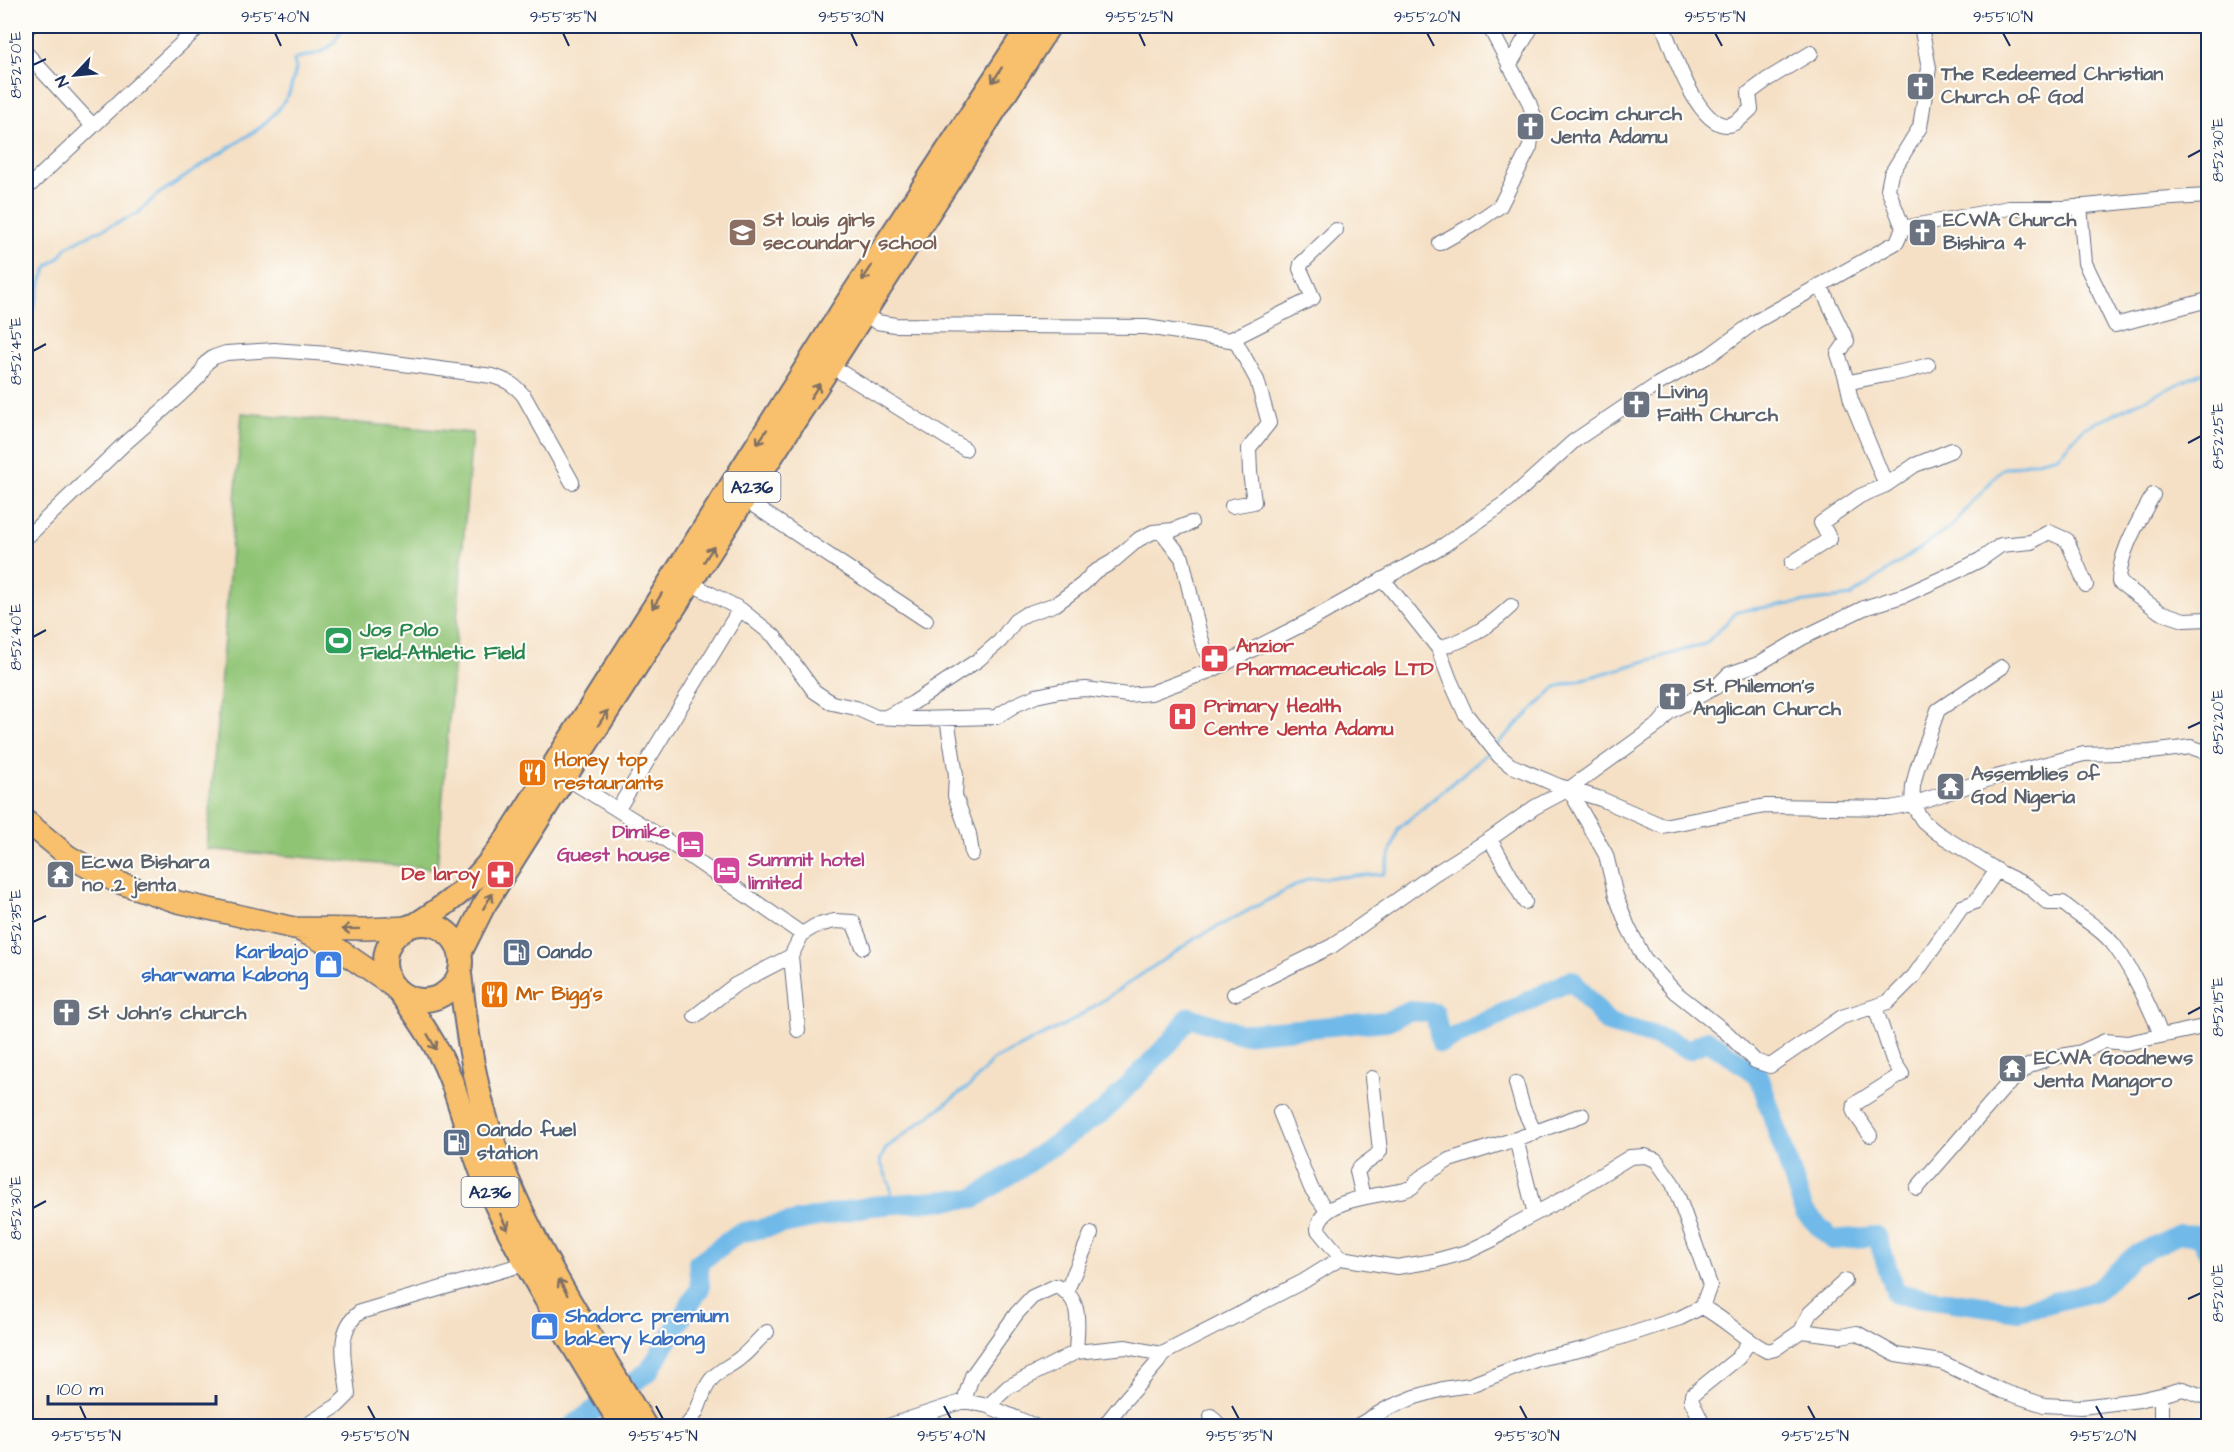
<svg xmlns="http://www.w3.org/2000/svg" width="2234" height="1452" font-family="'Architects Daughter',sans-serif">
  <style>
    .pitch { fill: #90c475; stroke: #567a6a; stroke-width: 1.5 }
    .lines { fill: none; stroke-linecap: round; stroke-linejoin: round }
    .stream { stroke: #70b9e8; stroke-width: 3 }
    .river { stroke: #70b9e8; stroke-width: 20 }
    .minor-casing { stroke: #676d82; stroke-width: 16 }
    .tertiary-casing { stroke: #676d82; stroke-width: 20 }
    .primary-casing { stroke: #676d82; stroke-width: 24 }
    .trunk-casing { stroke: #676d82; stroke-width: 26 }
    .minor { stroke: #fff; stroke-width: 14 }
    .tertiary { stroke: #fff; stroke-width: 16 }
    .primary { stroke: #f8bf6c; stroke-width: 21 }
    .trunk { stroke: #f8bf6c; stroke-width: 22 }
    .oneway { stroke: #7e7064 }
    .ticks { fill: none; stroke: #1b2f5e; stroke-width: 2 }
    .labels { text-anchor: middle; dominant-baseline: central; stroke-width: 4.5; stroke-linejoin: round; paint-order: stroke }
    .shield { fill: #fdfcf7; stroke: #5f6c8c; stroke-width: 1.5 }
    .shield-label { font-size: 18px; font-weight: bold; fill: #1b2f5e }
    .worship-label { font-size: 20px; font-weight: bold; fill: #5b616d; stroke: #fdfcf7; text-anchor: start }
    .education-label { font-size: 20px; font-weight: bold; fill: #785e54; stroke: #fdfcf7; text-anchor: start }
    .leisure-label { font-size: 20px; font-weight: bold; fill: #27864d; stroke: #fdfcf7; text-anchor: start }
    .health-label { font-size: 20px; font-weight: bold; fill: #be3a42; stroke: #fdfcf7; text-anchor: start }
    .food-label { font-size: 20px; font-weight: bold; fill: #c56008; stroke: #fdfcf7; text-anchor: start }
    .hotel-label { font-size: 20px; font-weight: bold; fill: #b23c85; stroke: #fdfcf7; text-anchor: end }
    .shop-label { font-size: 20px; font-weight: bold; fill: #366cbe; stroke: #fdfcf7; text-anchor: end }
    .service-label { font-size: 20px; font-weight: bold; fill: #4e5e75; stroke: #fdfcf7; text-anchor: start }
    .neatline { fill: none; stroke: #1b2f5e; stroke-width: 2 }
    .ticks-label { font-size: 15px; text-anchor: middle; fill: #1b2f5e }
  </style>
  <rect width="100%" height="100%" fill="#fdfcf7"/>
  <filter id="ink" filterUnits="userSpaceOnUse"><feTurbulence type="fractalNoise" baseFrequency=".0167" numOctaves="2"/><feDisplacementMap in="SourceGraphic" scale="12" xChannelSelector="R" yChannelSelector="G"/><feConvolveMatrix kernelMatrix="1 2 1 2 8 2 1 2 1" color-interpolation-filters="sRGB"/></filter>
  <filter id="wash" filterUnits="userSpaceOnUse"><feTurbulence type="fractalNoise" baseFrequency=".008" numOctaves="4" result="noise"/><feDisplacementMap in="SourceGraphic" scale="24" xChannelSelector="R" yChannelSelector="G"/><feGaussianBlur stdDeviation="1.35" result="paint"/><feColorMatrix in="noise" values="0 0 0 0 0 0 0 0 0 0 0 0 0 0 0 0 0 1.4 0 .05"/><feComposite in="paint" operator="in"/></filter>
  <g filter="url(#wash)">
    <rect width="100%" height="100%" fill="#f5e0c5"/>
    <path class="pitch" d="M242,413L472,433L437,869L207,849Z"/>
    <g class="lines">
      <path class="stream" d="M26,328L30,321L42,279L48,266L60,257L67,247L83,238L137,214L157,195L261,127L277,111L289,94L296,69L294,61L296,58C322,54 333,50 343,26
        M1495,746L1556,687L1705,644L1738,611L1851,596L1953,525L2002,469L2058,456L2084,428L2208,370
        M893,1204L890,1185L880,1161L886,1148L972,1084L993,1060L1072,1021L1196,938L1308,879L1384,874L1398,829L1490,751"/>
      <path class="river" d="M572,1426L649,1371L700,1288L698,1263L739,1233L871,1206L975,1198L1103,1112L1172,1040L1189,1017L1241,1034L1387,1021L1409,1011L1435,1013L1441,1043L1572,980L1608,1023L1655,1036L1689,1050L1708,1040L1759,1076L1804,1211L1832,1240L1877,1236L1896,1294L2019,1311L2096,1291L2134,1256L2179,1234L2199,1235L2208,1252"/>
    </g>
  </g>
  <g filter="url(#ink)">
    <g class="lines">
      <defs>
        <path id="minor" d="M1663,26C1672,49 1697,127 1728,125C1737,124 1744,115 1751,109L1749,93L1768,79L1811,53
          M26,53L93,126
          M1509,66L1532,26
          M26,189L200,26
          M2080,206L2085,263L2115,325L2208,300
          M1903,228L2009,208H2065L2156,199L2208,196
          M1440,243L1474,224L1500,206L1530,147L1534,116L1528,100L1489,26
          M1820,285L1847,341L1838,354L1846,378L1851,400L1886,485
          M859,311L877,322L895,325L1146,327L1230,340L1313,298L1300,269L1301,264L1336,230
          M831,366L965,449
          M1847,383C1874,376 1901,374 1928,365
          M2153,495C2139,521 2119,552 2119,582L2160,612L2184,620L2208,619
          M744,499L926,620
          M1232,506L1254,502L1250,472L1249,448L1269,423L1257,380L1234,338
          M1162,532L1182,558L1198,627L1204,648L1215,668
          M26,538L123,445L181,394L199,377L206,363L214,357L226,353L274,350L328,354L492,376C506,380 514,384 524,396L572,482
          M1792,563L1830,539L1821,523L1860,496L1886,485L1915,465L1952,450
          M1383,579L1438,648L1450,680L1465,713L1499,756L1510,765L1559,786L1601,799L1663,826L1765,806L1890,808L1912,804L1996,777L2084,754L2150,752L2191,747L2208,753
          M690,583L740,609L774,636L814,691L832,703L856,708L876,717L917,719L996,717L1015,705L1036,696L1060,691L1086,689L1127,695L1151,693L1212,670L1309,621L1444,545L1508,501L1574,441L1658,384L1710,355L1755,322L1897,242L1903,228L1888,189L1891,174L1920,127L1929,68L1921,26
          M1438,648C1468,640 1489,627 1511,606
          M2002,667L1938,710L1917,769L1913,786L1912,804L1923,821L1936,832L2001,873L2028,886L2048,903H2063C2078,917 2100,927 2113,944C2130,965 2151,1009 2161,1035
          M886,717L913,703L978,660L1000,641L1015,621L1026,614L1056,604L1083,584L1093,573L1112,562L1139,539L1153,532L1173,530L1191,523
          M947,719L956,775L955,796L969,834L972,854
          M565,777L666,840L802,934
          M1569,789L1606,855L1616,896L1628,927L1644,958L1675,992L1727,1033L1755,1061L1770,1066L1842,1017L1888,1002L1914,976L1962,907L1975,902L1997,870
          M618,809L740,609
          M1490,839L1525,902
          M791,956L798,1030
          M1234,994L1332,946L1434,874L1490,839L1535,807L1569,789L1659,724L1669,712L1716,687L1729,674L1758,664L1802,638L1864,608L1905,595L1962,569L1980,560L2001,545L2031,542L2049,532L2067,540L2086,585
          M695,1016L735,985L791,956L802,934L815,926L834,921L853,922L863,947
          M1516,1083L1523,1108L1535,1133
          M1280,1112L1311,1188L1327,1211
          M1870,1135L1854,1112L1855,1104L1902,1074L1893,1060L1875,1007
          M1516,1139L1535,1214
          M1917,1188L2004,1088L2030,1065L2050,1058L2081,1052L2105,1041L2127,1043L2208,1026
          M1363,1197L1357,1171C1364,1162 1374,1160 1380,1151L1372,1078
          M1341,1258L1318,1230C1317,1198 1384,1195 1405,1190L1412,1187L1420,1178L1449,1160L1516,1139L1582,1115
          M1067,1290L1091,1234
          M1801,1331L1810,1313L1845,1281
          M2161,1395L2183,1389L2208,1398
          M964,1401L972,1376L1017,1313L1032,1297L1056,1286C1084,1298 1077,1326 1076,1352
          M988,1406L1008,1387L1076,1352L1126,1347L1162,1354
          M1211,1416L1220,1426
          M305,1426L337,1406L348,1395C346,1366 333,1332 360,1312L524,1264
          M686,1426C701,1412 699,1397 710,1381C717,1371 731,1366 740,1358C750,1351 757,1340 767,1332
          M888,1426L964,1401L988,1406L1035,1426
          M1104,1426L1123,1402L1158,1362L1162,1354L1304,1281L1341,1258L1397,1267L1434,1261L1467,1252L1494,1239L1510,1227L1557,1202L1630,1157L1645,1156L1656,1160L1673,1184L1682,1207L1710,1285L1702,1307
          M1357,1426L1388,1408L1415,1397L1443,1389L1470,1385L1538,1359L1588,1348L1680,1318L1702,1307C1726,1319 1743,1339 1767,1351L1775,1349L1801,1331L1841,1336L1857,1333L1896,1355L1941,1362L2002,1391L2044,1405L2081,1407L2139,1400L2161,1395V1426
          M1704,1426L1691,1400L1692,1395L1738,1358L1749,1342"/>
        <path id="tertiary" d="M26,27L27,26"/>
        <path id="primary" d="M26,821L68,856L93,870L117,882L178,902L294,928L367,929L409,927
          M303,932L338,949L395,988"/>
        <path id="trunk" d="M385 962a38 38 0 1 1 76 0a38 38 0 1 1-76 0Z
          M415,925C460,896 478,880 508,837L847,303L1029,26
          M460,953L483,907L565,777L1049,26
          M460,974C467,1034 475,1092 496,1149C531,1247 592,1337 645,1426
          M400,993C419,1019 437,1045 449,1075C464,1112 471,1151 488,1188C526,1271 574,1348 622,1426"/>
      </defs>
      <use href="#minor" class="minor-casing"/>
      <use href="#tertiary" class="tertiary-casing"/>
      <use href="#primary" class="primary-casing"/>
      <use href="#trunk" class="trunk-casing"/>
      <use href="#minor" class="minor"/>
      <use href="#tertiary" class="tertiary"/>
      <use href="#primary" class="primary"/>
      <use href="#trunk" class="trunk"/>
    </g>
    <defs><path id="oneway-shaft" d="M-6 0H5M1.5-3L5.5 0L1.5 3" fill="none" stroke-width="1.6" stroke-linecap="round" stroke-linejoin="round" transform="scale(1.5)"/></defs>
    <g class="oneway">
      <use href="#oneway-shaft" transform="translate(997 75) rotate(123)"/>
      <use href="#oneway-shaft" transform="translate(867 273) rotate(123)"/>
      <use href="#oneway-shaft" transform="translate(815 391) rotate(-57)"/>
      <use href="#oneway-shaft" transform="translate(762 437) rotate(123)"/>
      <use href="#oneway-shaft" transform="translate(709 554) rotate(-57)"/>
      <use href="#oneway-shaft" transform="translate(657 601) rotate(122)"/>
      <use href="#oneway-shaft" transform="translate(603 718) rotate(-57)"/>
      <use href="#oneway-shaft" transform="translate(488 901) rotate(-58)"/>
      <use href="#oneway-shaft" transform="translate(351 929) rotate(179)"/>
      <use href="#oneway-shaft" transform="translate(432 1042) rotate(60)"/>
      <use href="#oneway-shaft" transform="translate(504 1222) rotate(65)"/>
      <use href="#oneway-shaft" transform="translate(563 1287) rotate(-119)"/>
    </g>
  </g>
  <path class="ticks" d="M275,33L281,46M563,33L569,46M851,33L857,46M1139,33L1145,46M1427,33L1434,46M1715,33L1722,46M2003,33L2010,46M33,65L46,59M2188,157L2201,150M33,351L46,344M2188,443L2201,436M33,637L46,630M2188,728L2201,722M33,922L46,916M2188,1014L2201,1007M33,1208L46,1201M2188,1299L2201,1293M80,1406L86,1419M368,1406L375,1419M656,1406L663,1419M944,1406L951,1419M1232,1406L1239,1419M1520,1406L1527,1419M1808,1406L1815,1419M2096,1406L2103,1419"/>
  <defs>
    <symbol id="church-square" viewBox="-11 -11 22 22"><rect x="-9" y="-9" width="18" height="18" rx="4" fill="#6b7280" stroke="#fdfcf7"/><path d="M-1.2-6h2.4v3.5h3.3v2.4h-3.3V6h-2.4V-.1h-3.3v-2.4h3.3Z" fill="#fff"/></symbol>
    <symbol id="school-square" viewBox="-11 -11 22 22"><rect x="-9" y="-9" width="18" height="18" rx="4" fill="#8d6e63" stroke="#fdfcf7"/><path d="M0-5L7-2L0 1L-7-2ZM-4 1L0 2.5L4 1V4Q0 6-4 4Z" fill="#fff"/></symbol>
    <symbol id="stadium-square" viewBox="-11 -11 22 22"><rect x="-9" y="-9" width="18" height="18" rx="4" fill="#2e9e5b" stroke="#fdfcf7"/><path d="M0-5a6.5 5 0 1 0 0 10a6.5 5 0 1 0 0-10ZM-3.5-1.8h7v3.6h-7Z" fill="#fff"/></symbol>
    <symbol id="pharmacy-square" viewBox="-11 -11 22 22"><rect x="-9" y="-9" width="18" height="18" rx="4" fill="#e0444e" stroke="#fdfcf7"/><path d="M-2-6h4v4h4v4h-4v4h-4v-4h-4v-4h4Z" fill="#fff"/></symbol>
    <symbol id="hospital-square" viewBox="-11 -11 22 22"><rect x="-9" y="-9" width="18" height="18" rx="4" fill="#e0444e" stroke="#fdfcf7"/><path d="M-5-5h3v3.5h4V-5h3V5h-3V1.5h-4V5h-3Z" fill="#fff"/></symbol>
    <symbol id="restaurant-square" viewBox="-11 -11 22 22"><rect x="-9" y="-9" width="18" height="18" rx="4" fill="#e8710a" stroke="#fdfcf7"/><path d="M-5-6h1v4h1v-4h1v4h1v-4h1v5L-1.5 .5V6h-2V.5L-5-1ZM5-6V6H3V1.5H1.5Q1.5-4 5-6Z" fill="#fff"/></symbol>
    <symbol id="temple-square" viewBox="-11 -11 22 22"><rect x="-9" y="-9" width="18" height="18" rx="4" fill="#6b7280" stroke="#fdfcf7"/><path d="M0-6L5-2H3V0L6.5 2.5H4V6H1.5V3h-3V6H-4V2.5H-6.5L-3 0V-2H-5Z" fill="#fff"/></symbol>
    <symbol id="hotel-square" viewBox="-11 -11 22 22"><rect x="-9" y="-9" width="18" height="18" rx="4" fill="#d1479c" stroke="#fdfcf7"/><path d="M-6-4.5h1.5V1H6V5H4.5V3h-9V5H-6ZM-4 0a1.8 1.8 0 1 1 3.6 0ZM.5 0V-2.5h3Q6-2.5 6 0Z" fill="#fff"/></symbol>
    <symbol id="fuel-square" viewBox="-11 -11 22 22"><rect x="-9" y="-9" width="18" height="18" rx="4" fill="#5c6f8a" stroke="#fdfcf7"/><path d="M-5.5-6h7V0h2V4h1.3V-2.5L3-4.5l.8-.8L6-3V5H2.5V1h-1V6h-7ZM-4.2-4.7v3.2H.2V-4.7Z" fill="#fff"/></symbol>
    <symbol id="shop-square" viewBox="-11 -11 22 22"><rect x="-9" y="-9" width="18" height="18" rx="4" fill="#3f7fe0" stroke="#fdfcf7"/><path d="M-5-2.5h2.3a2.7 3.5 0 0 1 5.4 0H5L5.5 6h-11ZM-1.5-2.5h3a1.5 2.3 0 0 0-3 0Z" fill="#fff"/></symbol>
  </defs>
  <g fill-rule="evenodd">
    <use href="#church-square" x="1904" y="70" width="33" height="33"/>
    <use href="#church-square" x="1514" y="110" width="33" height="33"/>
    <use href="#school-square" x="726" y="216" width="33" height="33"/>
    <use href="#church-square" x="1906" y="216" width="33" height="33"/>
    <use href="#church-square" x="1620" y="388" width="33" height="33"/>
    <use href="#stadium-square" x="322" y="624" width="33" height="33"/>
    <use href="#pharmacy-square" x="1198" y="642" width="33" height="33"/>
    <use href="#church-square" x="1656" y="680" width="33" height="33"/>
    <use href="#hospital-square" x="1166" y="700" width="33" height="33"/>
    <use href="#restaurant-square" x="516" y="756" width="33" height="33"/>
    <use href="#temple-square" x="1934" y="770" width="33" height="33"/>
    <use href="#hotel-square" x="674" y="828" width="33" height="33"/>
    <use href="#hotel-square" x="710" y="854" width="33" height="33"/>
    <use href="#temple-square" x="44" y="858" width="33" height="33"/>
    <use href="#pharmacy-square" x="484" y="858" width="33" height="33"/>
    <use href="#fuel-square" x="500" y="936" width="33" height="33"/>
    <use href="#shop-square" x="312" y="948" width="33" height="33"/>
    <use href="#restaurant-square" x="478" y="978" width="33" height="33"/>
    <use href="#church-square" x="50" y="996" width="33" height="33"/>
    <use href="#temple-square" x="1996" y="1052" width="33" height="33"/>
    <use href="#fuel-square" x="440" y="1126" width="33" height="33"/>
    <use href="#shop-square" x="528" y="1310" width="33" height="33"/>
  </g>
  <g class="labels">
    <g class="shield">
      <rect x="723.5" y="472" width="57" height="30" rx="4.5"/>
      <rect x="461.5" y="1177" width="57" height="30" rx="4.5"/>
    </g>
    <g class="shield-label">
      <text x="752" y="487">A236</text>
      <text x="490" y="1192">A236</text>
    </g>
    <g class="worship-label">
      <text x="1941" y="74">The Redeemed Christian<tspan x="1941" dy="23">Church of God</tspan></text>
      <text x="1551" y="114">Cocim church<tspan x="1551" dy="23">Jenta Adamu</tspan></text>
      <text x="1943" y="220">ECWA Church<tspan x="1943" dy="23">Bishira 4</tspan></text>
      <text x="1657" y="392">Living<tspan x="1657" dy="23">Faith Church</tspan></text>
      <text x="1693" y="686">St. Philemon's<tspan x="1693" dy="23">Anglican Church</tspan></text>
      <text x="1971" y="774">Assemblies of<tspan x="1971" dy="23">God Nigeria</tspan></text>
      <text x="82" y="862">Ecwa Bishara<tspan x="82" dy="23">no .2 jenta</tspan></text>
      <text x="88" y="1013">St John's church</text>
      <text x="2034" y="1058">ECWA Goodnews<tspan x="2034" dy="23">Jenta Mangoro</tspan></text>
    </g>
    <g class="education-label">
      <text x="763" y="220">St louis girls<tspan x="763" dy="23">secoundary school</tspan></text>
    </g>
    <g class="leisure-label">
      <text x="360" y="630">Jos Polo<tspan x="360" dy="23">Field-Athletic Field</tspan></text>
    </g>
    <g class="health-label">
      <text x="1236" y="646">Anzior<tspan x="1236" dy="23">Pharmaceuticals LTD</tspan></text>
      <text x="1204" y="706">Primary Health<tspan x="1204" dy="23">Centre Jenta Adamu</tspan></text>
      <text x="480" y="874" text-anchor="end">De laroy</text>
    </g>
    <g class="food-label">
      <text x="554" y="760">Honey top<tspan x="554" dy="23">restaurants</tspan></text>
      <text x="516" y="994">Mr Bigg's</text>
    </g>
    <g class="hotel-label">
      <text x="670" y="832">Dimike<tspan x="670" dy="23">Guest house</tspan></text>
      <text x="748" y="860" text-anchor="start">Summit hotel<tspan x="748" dy="23">limited</tspan></text>
    </g>
    <g class="shop-label">
      <text x="308" y="952">Karibajo<tspan x="308" dy="23">sharwama kabong</tspan></text>
      <text x="565" y="1316" text-anchor="start">Shadorc premium<tspan x="565" dy="23">bakery kabong</tspan></text>
    </g>
    <g class="service-label">
      <text x="537" y="952">Oando</text>
      <text x="477" y="1130">Oando fuel<tspan x="477" dy="23">station</tspan></text>
    </g>
  </g>
  <rect width="2234" height="1452" fill="none" stroke="#fdfcf7" stroke-width="66"/>
  <g transform="translate(75 75) rotate(244)" stroke="#fdfcf7" stroke-width="4.5" paint-order="stroke">
  <path d="M0-4.5L10 22L0 15L-10 22Z" fill="#1b2f5e"/>
  <text y="-9" font-size="16" font-weight="bold" text-anchor="middle" fill="#1b2f5e">N</text>
  </g>
  <path d="M48 1395v9h168v-9" fill="none" stroke="#1b2f5e" stroke-width="3"/>
  <text x="57" y="1395" font-size="18" fill="#1b2f5e" stroke="#fdfcf7" stroke-width="4.5" paint-order="stroke">100 m</text>
  <rect x="33" y="33" width="2168" height="1386" class="neatline"/>
  <g class="ticks-label">
    <text x="275" y="22">9°55'40"N</text>
    <text x="563" y="22">9°55'35"N</text>
    <text x="851" y="22">9°55'30"N</text>
    <text x="1139" y="22">9°55'25"N</text>
    <text x="1427" y="22">9°55'20"N</text>
    <text x="1715" y="22">9°55'15"N</text>
    <text x="2003" y="22">9°55'10"N</text>
    <text transform="translate(16 65) rotate(-90)" y="5">8°52'50"E</text>
    <text transform="translate(2218 150) rotate(-90)" y="5">8°52'30"E</text>
    <text transform="translate(16 351) rotate(-90)" y="5">8°52'45"E</text>
    <text transform="translate(2218 436) rotate(-90)" y="5">8°52'25"E</text>
    <text transform="translate(16 637) rotate(-90)" y="5">8°52'40"E</text>
    <text transform="translate(2218 722) rotate(-90)" y="5">8°52'20"E</text>
    <text transform="translate(16 922) rotate(-90)" y="5">8°52'35"E</text>
    <text transform="translate(2218 1007) rotate(-90)" y="5">8°52'15"E</text>
    <text transform="translate(16 1208) rotate(-90)" y="5">8°52'30"E</text>
    <text transform="translate(2218 1293) rotate(-90)" y="5">8°52'10"E</text>
    <text x="86" y="1441">9°55'55"N</text>
    <text x="375" y="1441">9°55'50"N</text>
    <text x="663" y="1441">9°55'45"N</text>
    <text x="951" y="1441">9°55'40"N</text>
    <text x="1239" y="1441">9°55'35"N</text>
    <text x="1527" y="1441">9°55'30"N</text>
    <text x="1815" y="1441">9°55'25"N</text>
    <text x="2103" y="1441">9°55'20"N</text>
  </g>
</svg>
